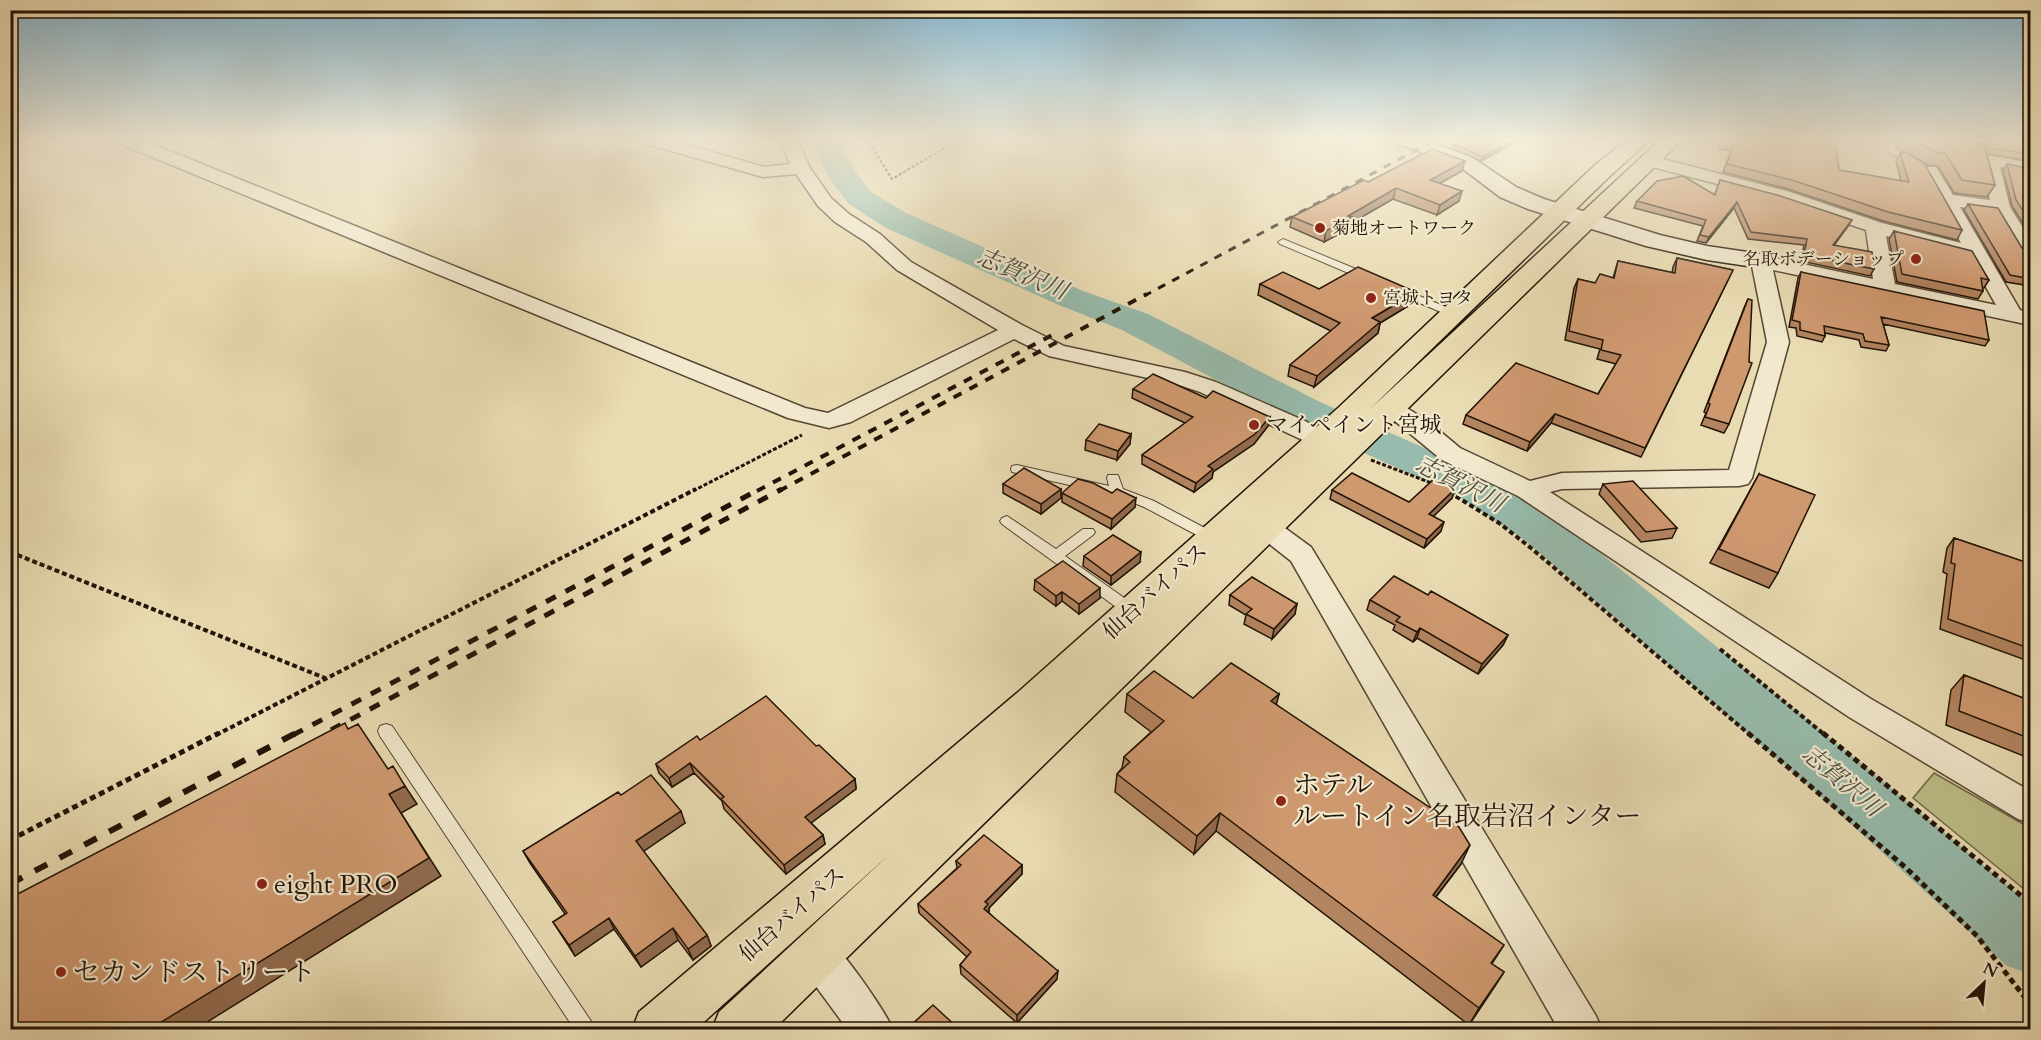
<svg xmlns="http://www.w3.org/2000/svg" width="2041" height="1040" font-family="Cardo,'Noto Serif JP',serif">
  <style>
    .green { fill: #bdbe88; stroke: #6f6847; stroke-width: 1.5 }
    .lines { fill: none; stroke-linecap: round; stroke-linejoin: round }
    .river { fill: #97bbac; fill-rule: evenodd }
    .lane-casing { stroke: #534531; stroke-width: 2 }
    .street-casing { stroke: #534531; stroke-width: 3 }
    .secondary-casing { stroke: #211306; stroke-width: 3 }
    .highway-casing { stroke: #211306; stroke-width: 3 }
    .path-far3 { stroke: #211306; stroke-width: 2; stroke-dasharray: 3 2; stroke-linecap: butt }
    .path-far2 { stroke: #211306; stroke-width: 3; stroke-dasharray: 4 2; stroke-linecap: butt }
    .path-far1 { stroke: #211306; stroke-width: 4; stroke-dasharray: 5 3; stroke-linecap: butt }
    .path { stroke: #211306; stroke-width: 5; stroke-dasharray: 6 4; stroke-linecap: butt }
    .lane { fill: #f1e8cd; fill-rule: evenodd }
    .street { fill: #f1e8cd; fill-rule: evenodd }
    .secondary { fill: #f1e8cd; fill-rule: evenodd }
    .highway { fill: #e9dbb2; fill-rule: evenodd }
    .rail-far3 { stroke: #211306; stroke-width: 3; stroke-dasharray: 8 8; stroke-linecap: butt }
    .rail-far2 { stroke: #211306; stroke-width: 4; stroke-dasharray: 9 9; stroke-linecap: butt }
    .rail-far1 { stroke: #211306; stroke-width: 5; stroke-dasharray: 11 11; stroke-linecap: butt }
    .rail { stroke: #211306; stroke-width: 6; stroke-dasharray: 14 14; stroke-linecap: butt }
    .wall { fill: #b28460; stroke: #211306; stroke-width: 1.5 }
    .shaded-wall { fill: #916b4e; stroke: #211306; stroke-width: 1.5 }
    .building { fill: #cf9970; stroke: #211306; stroke-width: 1.5 }
    .poi-dot { fill: #8f2418; stroke: #f1e8cd; stroke-width: 2 }
    .labels { text-anchor: middle; dominant-baseline: central; stroke-width: 4.5; stroke-linejoin: round; paint-order: stroke }
    .far-poi-label { font-size: 18px; fill: #211306; stroke: #f1e8cd; text-anchor: start }
    .poi-label { font-size: 22px; fill: #211306; stroke: #f1e8cd; text-anchor: start }
    .street-label { font-size: 22px; fill: #211306; stroke: #f1e8cd }
    .water-label { font-size: 24px; font-style: italic; fill: #4a4e40; stroke: #f1e8cd }
    .near-poi-label { font-size: 27px; fill: #211306; stroke: #f1e8cd; text-anchor: start }
  </style>
  <rect width="100%" height="100%" fill="#e9dbb2"/>
  <filter id="stains"><feTurbulence type="fractalNoise" baseFrequency=".00333" numOctaves="4"/><feColorMatrix values="0 0 0 0 .2 0 0 0 0 .09 0 0 0 0 .02 0 0 0 .5 -.17"/></filter>
  <radialGradient id="worn" r=".72"><stop offset=".6" stop-color="#630" stop-opacity="0"/><stop offset="1" stop-color="#630" stop-opacity=".3"/></radialGradient>
  <path class="green" d="M1934,773L2030,828V894L1913,798Z"/>
  <g class="lines">
    <path class="river" d="M808,139H836L857,174L871,192L906,213L1083,291L1148,314L1320,402L1486,475L1558,519L1861,763L2030,904V974L2007,966L1821,797L1526,541L1456,495L1292,420L1122,330L1059,305L884,227L849,204L829,178Z"/>
    <defs>
      <path id="lane" d="M1884,139H1892L1895,149L1917,160V164H1911L1888,152Z
        M1283,239L1373,276L1374,278L1373,280H1365L1280,244L1278,242Z
        M1398,287L1458,312L1459,314L1458,316H1450L1394,292V288Z
        M1017,465L1109,486L1107,478L1108,475H1118L1123,489L1154,501L1218,535L1220,538L1213,543L1208,541L1144,507L1114,495L1012,472L1011,469L1012,466Z
        M1007,516L1056,549L1083,529H1093L1095,532L1093,535L1065,556L1137,607L1139,611L1137,615H1127L1002,524L1000,521L1002,518Z
        M386,724L392,726L597,1030H575L380,736L378,731L380,726Z"/>
      <path id="street" d="M116,139H140L805,408L828,413L998,330L897,270L866,242L835,222L818,206L796,174L763,177L643,143L641,139H668L764,167L790,164L780,139H797L810,168L831,198L849,214L880,234L911,262L1022,325L1064,346L1185,372L1216,382L1305,421L1329,434L1332,439L1329,444L1320,447L1311,444L1200,392L1179,385L1049,356L1014,339L851,422L829,428L788,418L118,143Z
        M1989,155L2030,163V173L2000,167L2010,207L2030,239V256L2020,253L1995,212L1960,207L2020,310L2030,313V325L1773,270L1789,342L1752,478L1748,484L1739,486L1562,489L1550,492L1871,699L2030,791V823L2018,819L1849,717L1518,496L1442,460L1379,408L1383,403L1391,401L1399,403L1429,422L1460,448L1530,481L1562,473L1729,470L1767,342L1751,261L1754,257L1761,255L1873,279L1866,230L1775,199L1645,165L1642,161L1645,157L1651,156L1787,191L1882,223L1961,243L1921,171L1924,167H1936L1953,195L1990,200L1980,160L1983,156ZM1886,236L1969,257L1996,305L1895,284Z
        M1264,517L1274,520L1311,547L1596,1016L1602,1030H1559L1291,561L1254,532L1250,526L1254,520Z
        M815,934C819,936 825,937 828,940C843,950 886,1012 893,1030H848L801,966L796,953L801,940Z"/>
      <path id="secondary" d="M1393,139H1423L1473,158L1516,187L1544,199L1660,235L1707,246L1761,254L1770,256L1773,261L1770,266L1761,268L1707,260L1646,246L1528,209L1500,197L1459,166L1396,143Z"/>
      <path id="highway" d="M1628,139H1651L1610,176L1370,409L1661,139H1683L773,1030H712L719,1012L891,853L695,1030H632L639,1012L1017,693L1338,408L1594,166Z"/>
    </defs>
    <use href="#lane" class="lane-casing"/>
    <use href="#street" class="street-casing"/>
    <use href="#secondary" class="secondary-casing"/>
    <use href="#highway" class="highway-casing"/>
    <path class="path-far3" d="M867,139L892,179L960,139"/>
    <path class="path-far2" d="M1371,460L1434,484
      M693,491L802,435"/>
    <path class="path-far1" d="M1449,492L1499,523L1531,548L1750,735
      M10,552L325,678
      M1720,649L1825,735
      M216,735L696,489"/>
    <path class="path" d="M1748,733L1905,867L1977,936L2030,1004
      M1823,733L2030,903
      M10,840L219,733"/>
    <use href="#lane" class="lane"/>
    <use href="#street" class="street"/>
    <use href="#secondary" class="secondary"/>
    <use href="#highway" class="highway"/>
    <path class="rail-far3" d="M1144,296L1437,139"/>
    <path class="rail-far2" d="M757,491L1056,333
      M779,491L1147,294"/>
    <path class="rail-far1" d="M331,730L782,489
      M293,735L760,489"/>
    <path class="rail" d="M10,884L296,733"/>
  </g>
  <path class="wall" d="M1461,139H1521L1481,161L1452,148L1453,144Z
    M1720,139H1825L1839,170L1901,181L1896,161L1900,153H1902L1903,151L1923,162L1897,147L1895,142L1896,139H1953L1985,144V139H2031V161L1987,154L1995,185L1987,197L1954,193L1938,166L1928,165L1924,163L1962,230L1957,240L1883,221L1788,189L1723,172L1731,151L1719,149Z
    M2007,164L2031,169V236L2012,206L2003,170Z
    M1462,171L1440,183L1459,201L1437,215L1393,199L1351,223L1350,228L1324,242L1290,227L1292,217L1368,182Z
    M1720,180L1848,226L1834,245L1874,269L1870,276L1801,261L1804,245L1748,239L1734,208L1706,243L1697,241L1703,226L1634,208L1637,201L1715,194Z
    M1968,204L2022,248L2031,250V286L2006,282L1964,210Z
    M1894,231L1989,280L1984,288H1982L1983,291L1978,299L1897,282L1889,239Z
    M1677,258L1733,270L1641,457L1551,423L1527,451L1463,424L1466,415L1598,394L1616,364L1597,359L1600,349L1565,340L1574,288L1578,279L1595,283L1613,278L1618,261L1672,273L1673,267Z
    M1801,272L1989,340L1985,346L1883,324L1889,345L1886,351L1861,347L1859,340L1825,333V336L1822,342L1797,336L1796,328L1789,327L1798,278Z
    M1260,284L1319,289L1416,292L1413,303L1380,323L1378,333L1314,387L1288,376L1290,365L1331,331L1258,295Z
    M1748,299L1729,424L1724,433L1701,425L1706,413L1704,412L1744,308Z
    M1133,389L1206,398L1270,417L1268,426L1254,444L1213,472L1212,478L1194,492L1142,464V455L1185,423L1132,398Z
    M1131,434L1130,444L1117,460L1085,450L1086,440Z
    M1759,474L1778,573L1769,588L1710,563Z
    M1003,484L1061,489V498L1041,514L1003,493Z
    M1603,484L1677,528L1672,538L1641,542L1599,494Z
    M1455,489L1452,498L1433,516L1441,531L1424,548L1330,499L1332,490L1409,502Z
    M1062,493H1112L1135,507L1111,529L1062,502Z
    M1954,538L2031,564V662L1940,629L1947,574L1943,572L1947,548Z
    M1084,556L1140,562L1111,585L1083,566Z
    M1035,580L1100,598L1079,614L1062,601L1056,606L1034,590Z
    M1230,595L1295,614L1272,639L1244,624L1246,615L1229,605Z
    M1428,595L1508,635L1503,645L1478,674L1417,638L1413,642L1393,630L1395,625L1367,610L1370,600Z
    M1964,675L2031,701V759L1946,725L1951,690Z
    M1127,694L1193,698L1279,694L1276,704L1461,864L1436,897L1492,964L1504,972L1469,1025L1216,831L1194,854L1115,792L1117,774L1122,768L1124,757L1151,732L1125,712Z
    M700,740L816,746L855,779L856,789L811,823L823,835L825,844L786,874L724,809L722,801L694,773L672,787L659,773L656,764Z
    M621,795L685,823L643,851L707,935L711,946L693,960L678,940L641,967L614,929L575,956L553,922L565,914L530,863L523,851Z
    M956,861L1022,865V874L989,908V913L1057,979L1017,1023L961,974L960,965L967,957L919,913L918,904L957,868Z"/>
  <path class="shaded-wall" d="M1515,139H1521L1481,161L1482,157Z
    M1465,161L1462,171L1428,190L1430,180Z
    M1396,188L1393,199L1351,223L1350,228L1324,242L1326,231L1348,216Z
    M1462,191L1459,201L1437,215L1440,205Z
    M1737,202L1734,208L1706,243L1709,237Z
    M1852,220L1848,226L1830,251L1833,245Z
    M1416,292L1413,303L1380,323L1378,333L1314,387L1317,376L1372,318Z
    M1555,414L1551,423L1527,451L1530,442Z
    M1270,417L1268,426L1254,444L1213,472L1212,478L1194,492L1196,483L1208,466Z
    M1131,434L1130,444L1117,460L1118,451Z
    M1061,489V498L1041,514V504Z
    M1455,489L1452,498L1427,523L1429,514Z
    M1136,498L1135,507L1111,529L1112,519Z
    M1444,522L1441,531L1424,548L1427,539Z
    M1141,552L1140,562L1111,585V576Z
    M1100,588V598L1079,614V604Z
    M1062,592V601L1056,606V596Z
    M1297,604L1295,614L1272,639L1274,629Z
    M1420,628L1417,638L1413,642L1417,632Z
    M1508,635L1503,645L1478,674L1482,664Z
    M1279,694L1274,713L1271,701Z
    M690,763L694,773L672,787L669,778Z
    M855,779L856,789L807,826L805,817Z
    M405,786L417,804L401,813L441,876L196,1029H150L389,794Z
    M681,811L685,823L641,853L636,841Z
    M1220,813L1216,831L1194,854L1197,836Z
    M823,835L825,844L786,874L784,865Z
    M1470,845L1461,864L1424,912L1433,895Z
    M1022,865V874L989,908V913L984,909L985,902Z
    M609,918L614,929L575,956L569,945Z
    M673,928L678,940L641,967L635,956Z
    M707,935L711,946L693,960L688,949Z
    M1504,945L1493,962L1481,980L1491,963Z
    M1058,971L1057,979L1017,1023V1015Z
    M1504,972L1493,989L1469,1025L1479,1008Z"/>
  <path class="building" d="M1461,139H1515L1482,157L1453,144Z
    M1723,139H1825L1835,141L1839,170L1909,182L1900,153H1903V151L1924,163L1962,230L1888,212L1792,180L1727,164L1734,142L1723,140Z
    M1911,139H1953L1987,145L1985,148L1995,185L1962,180L1945,153L1935,152Z
    M1989,139H2031V154L1988,148Z
    M1432,149L1465,161L1430,180L1462,191L1440,205L1396,188L1348,216L1352,217L1326,231L1292,217L1364,180L1368,182Z
    M2007,164L2031,169V223L2016,200Z
    M1683,176L1715,195L1720,180L1777,195L1852,220L1833,245L1872,252L1874,269L1804,255L1807,239L1751,232L1737,202L1709,237L1700,235L1706,220L1637,201L1657,181Z
    M1968,204L1998,208L2022,248L2031,250V279L2010,275Z
    M1894,231L1972,251L1989,280L1981,278L1983,291L1902,274Z
    M1677,258L1733,270L1645,448L1555,414L1530,442L1466,415L1516,363L1598,394L1621,355L1601,350L1603,340L1569,331L1578,279L1595,283L1600,274L1614,278L1618,261L1675,273Z
    M1358,267L1416,292L1372,318L1380,322L1317,376L1290,365L1340,323L1260,284L1283,272L1319,289Z
    M1801,272L1984,311L1989,340L1881,317L1889,345L1865,341L1863,334L1824,326L1825,336L1800,330V322L1792,320Z
    M1748,299L1752,300L1749,362L1752,363L1729,424L1705,417L1710,404L1708,403Z
    M1153,374L1206,398L1213,391L1270,417L1255,434L1208,466L1213,469L1196,483L1142,455L1193,417L1133,389Z
    M1099,424L1131,434L1118,451L1086,440Z
    M1024,468L1061,489L1041,504L1003,484Z
    M1352,473L1409,502L1434,479L1455,489L1429,514L1444,522L1427,539L1332,490Z
    M1759,474L1815,495L1778,573L1719,549Z
    M1078,479L1093,483L1112,493L1117,489L1136,498L1112,519L1062,493Z
    M1633,481L1677,528L1646,532L1603,484Z
    M1113,535L1141,552L1111,576L1084,556Z
    M1954,538L2031,564V649L1948,619L1955,564L1951,563Z
    M1063,561L1100,588L1079,604L1062,592L1056,596L1035,580Z
    M1394,576L1428,595L1431,591L1463,609L1508,635L1482,664L1420,628L1417,632L1396,621L1400,617L1370,600Z
    M1252,577L1297,604L1274,629L1246,614L1252,609L1230,595Z
    M1231,663L1279,694L1271,701L1459,827L1470,845L1433,895L1504,945L1491,963L1504,972L1479,1008L1220,813L1197,836L1117,774L1130,762L1124,757L1164,721L1127,694L1154,671L1193,698Z
    M1964,675L2031,701V739L1959,711Z
    M766,696L816,746L819,745L855,779L805,817L823,835L784,865L721,799L724,797L690,763L669,778L656,764L697,736L700,740Z
    M345,723L348,729L358,724L388,769L393,766L405,786L389,794L429,858L150,1029H10V898Z
    M651,775L681,811L636,841L707,935L688,949L673,928L635,956L609,918L569,945L553,922L567,913L523,851L618,792L621,795Z
    M984,835L1022,865L985,902L988,904L984,909L1058,971L1017,1015L960,965L971,952L918,904L961,865L956,861Z
    M933,1005L959,1029H912L909,1027Z
    M1534,1025L1540,1029H1531Z"/>
  <linearGradient id="sky" x2="0" y2="1"><stop stop-color="#87b7d0"/><stop offset="0.49" stop-color="#f5efdc"/><stop offset="1" stop-color="#f5efdc" stop-opacity="0"/></linearGradient>
  <rect width="2041" height="285" fill="url(#sky)"/>
  <g class="poi-dot">
    <circle cx="1320" cy="228" r="6"/>
    <circle cx="1916" cy="259" r="6"/>
    <circle cx="1371" cy="298" r="6"/>
    <circle cx="1254" cy="425" r="6"/>
    <circle cx="1281" cy="801" r="6"/>
    <circle cx="262" cy="884" r="6"/>
    <circle cx="61" cy="972" r="6"/>
  </g>
  <g class="labels">
    <g class="far-poi-label">
      <text x="1332" y="228">菊地オートワーク</text>
      <text x="1904" y="259" text-anchor="end">名取ボデーショップ</text>
      <text x="1383" y="298">宮城トヨタ</text>
    </g>
    <g class="poi-label">
      <text x="1266" y="425">マイペイント宮城</text>
    </g>
    <g class="street-label">
      <text transform="translate(1155 591) rotate(-42)">仙台バイパス</text>
      <text transform="translate(792 914) rotate(-41)">仙台バイパス</text>
    </g>
    <g class="water-label">
      <text transform="translate(1022 274) rotate(23)">志賀沢川</text>
      <text transform="translate(1460 484) rotate(27)">志賀沢川</text>
      <text transform="translate(1842 781) rotate(40)">志賀沢川</text>
    </g>
    <g class="near-poi-label">
      <text x="1293" y="785">ホテル<tspan x="1293" dy="31">ルートイン名取岩沼インター</tspan></text>
      <text x="274" y="884">eight PRO</text>
      <text x="73" y="972">セカンドストリート</text>
    </g>
  </g>
  <rect width="2041" height="1040" fill="none" stroke="#e9dbb2" stroke-width="36"/>
  <rect x="12" y="12" width="2017" height="1016" fill="none" stroke="#211306" stroke-width="3"/>
  <rect x="18" y="18" width="2005" height="1004" fill="none" stroke="#211306" stroke-width="1.5"/>
  <g transform="translate(1984 983) rotate(26)" stroke="#f1e8cd" stroke-width="4.5" paint-order="stroke">
  <path d="M0-4.5L10 22L0 15L-10 22Z" fill="#211306"/>
  <text y="-9" font-size="16" font-weight="bold" text-anchor="middle" fill="#211306">N</text>
  </g>
  <rect width="100%" height="100%" filter="url(#stains)"/>
  <rect width="100%" height="100%" fill="url(#worn)"/>
</svg>
